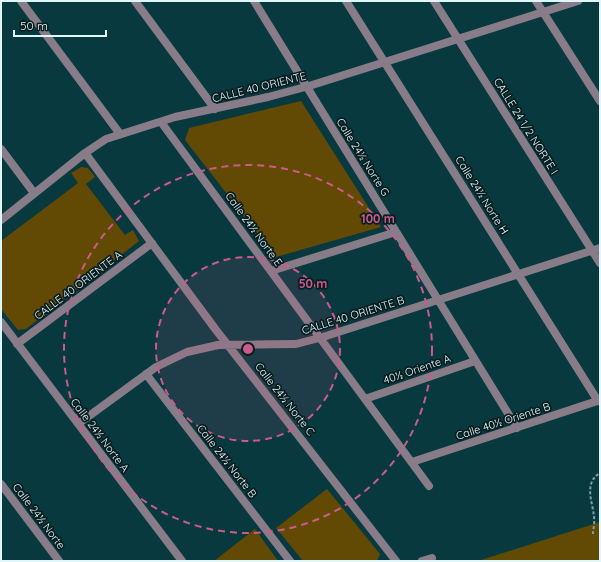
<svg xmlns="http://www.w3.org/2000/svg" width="601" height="562" font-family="Quicksand,sans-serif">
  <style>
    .green { fill: #624a05 }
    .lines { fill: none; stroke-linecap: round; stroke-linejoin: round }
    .path { stroke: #7da1a5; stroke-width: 2; stroke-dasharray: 3 2; stroke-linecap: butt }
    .minor { stroke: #887c88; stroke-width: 8 }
    .ring { fill: none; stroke: #cb5b8b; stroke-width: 2; stroke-dasharray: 7 5 }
    .labels { text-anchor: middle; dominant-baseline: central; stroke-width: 3.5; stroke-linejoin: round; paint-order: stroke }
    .street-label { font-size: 11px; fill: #dff7fa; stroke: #0a1d20 }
    .centre { fill: #cb5b8b; stroke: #0a1d20; stroke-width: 2 }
    .ring-label { font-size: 12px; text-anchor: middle; font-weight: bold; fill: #cb5b8b; stroke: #0a1d20; stroke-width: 3.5; stroke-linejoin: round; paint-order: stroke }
  </style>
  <rect width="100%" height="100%" fill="#07393f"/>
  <path class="green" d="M301,101L381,227L276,257L185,140L189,128Z
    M81,167L88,168L95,177L86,184L125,235L133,230L139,241L26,329L18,330L1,309V241L78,183L71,173Z
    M327,489L380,554L377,561H303L276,528Z
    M600,522V561H478Z
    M255,529L278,561H214Z"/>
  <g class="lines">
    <path class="path" d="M593,534C593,529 595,523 594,517C593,503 583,483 600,473"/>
    <path class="minor" d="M21,1L120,134
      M135,1L215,109
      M254,1L517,428
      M346,1L598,401
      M434,1L600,263
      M536,1L600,101
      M161,122L429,486
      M1,149L34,193
      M85,153L216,330L396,561
      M1,220L85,153L106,139L175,117L268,97L309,86L578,1
      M271,271L396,232
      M1,322L182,561
      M17,344L152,243
      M146,374L290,561
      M365,399L475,361
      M78,424L156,367L187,352L218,345L296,344L323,337L600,248
      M412,462L600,400
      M1,484L59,561
      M422,561L432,558"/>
  </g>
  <circle cx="248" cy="349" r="92" fill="#cb5b8b" fill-opacity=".12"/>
  <g class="ring">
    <circle cx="248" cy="349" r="92"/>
    <circle cx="248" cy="349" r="184"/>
  </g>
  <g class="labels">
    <g class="street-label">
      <text transform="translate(259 87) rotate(-14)">CALLE 40 ORIENTE</text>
      <text transform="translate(526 126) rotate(58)">CALLE 24 1/2 NORTE I</text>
      <text transform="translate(363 157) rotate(58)">Calle 24½ Norte G</text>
      <text transform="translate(482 195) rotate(58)">Calle 24½ Norte H</text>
      <text transform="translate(254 229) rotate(54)">Calle 24½ Norte E</text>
      <text transform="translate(78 285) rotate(-37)">CALLE 40 ORIENTE A</text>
      <text transform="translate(353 315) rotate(-17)">CALLE 40 ORIENTE B</text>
      <text transform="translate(417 369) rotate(-19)">40½ Oriente A</text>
      <text transform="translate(285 399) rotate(52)">Calle 24½ Norte C</text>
      <text transform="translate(503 421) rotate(-18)">Calle 40½ Oriente B</text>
      <text transform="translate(100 435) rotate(53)">Calle 24½ Norte A</text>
      <text transform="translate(227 461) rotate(52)">Calle 24½ Norte B</text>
      <text transform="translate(39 516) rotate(53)">Calle 24½ Norte</text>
    </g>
  </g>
  <circle cx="248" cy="349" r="6" class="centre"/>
  <g class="ring-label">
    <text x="378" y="223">100 m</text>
    <text x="313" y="288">50 m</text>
  </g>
  <rect width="601" height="562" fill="none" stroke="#dff7fa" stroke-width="4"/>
  <path d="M14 30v6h92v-6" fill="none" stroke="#dff7fa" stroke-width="2"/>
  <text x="20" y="30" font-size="12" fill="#dff7fa" stroke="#0a1d20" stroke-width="3" paint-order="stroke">50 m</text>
</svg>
